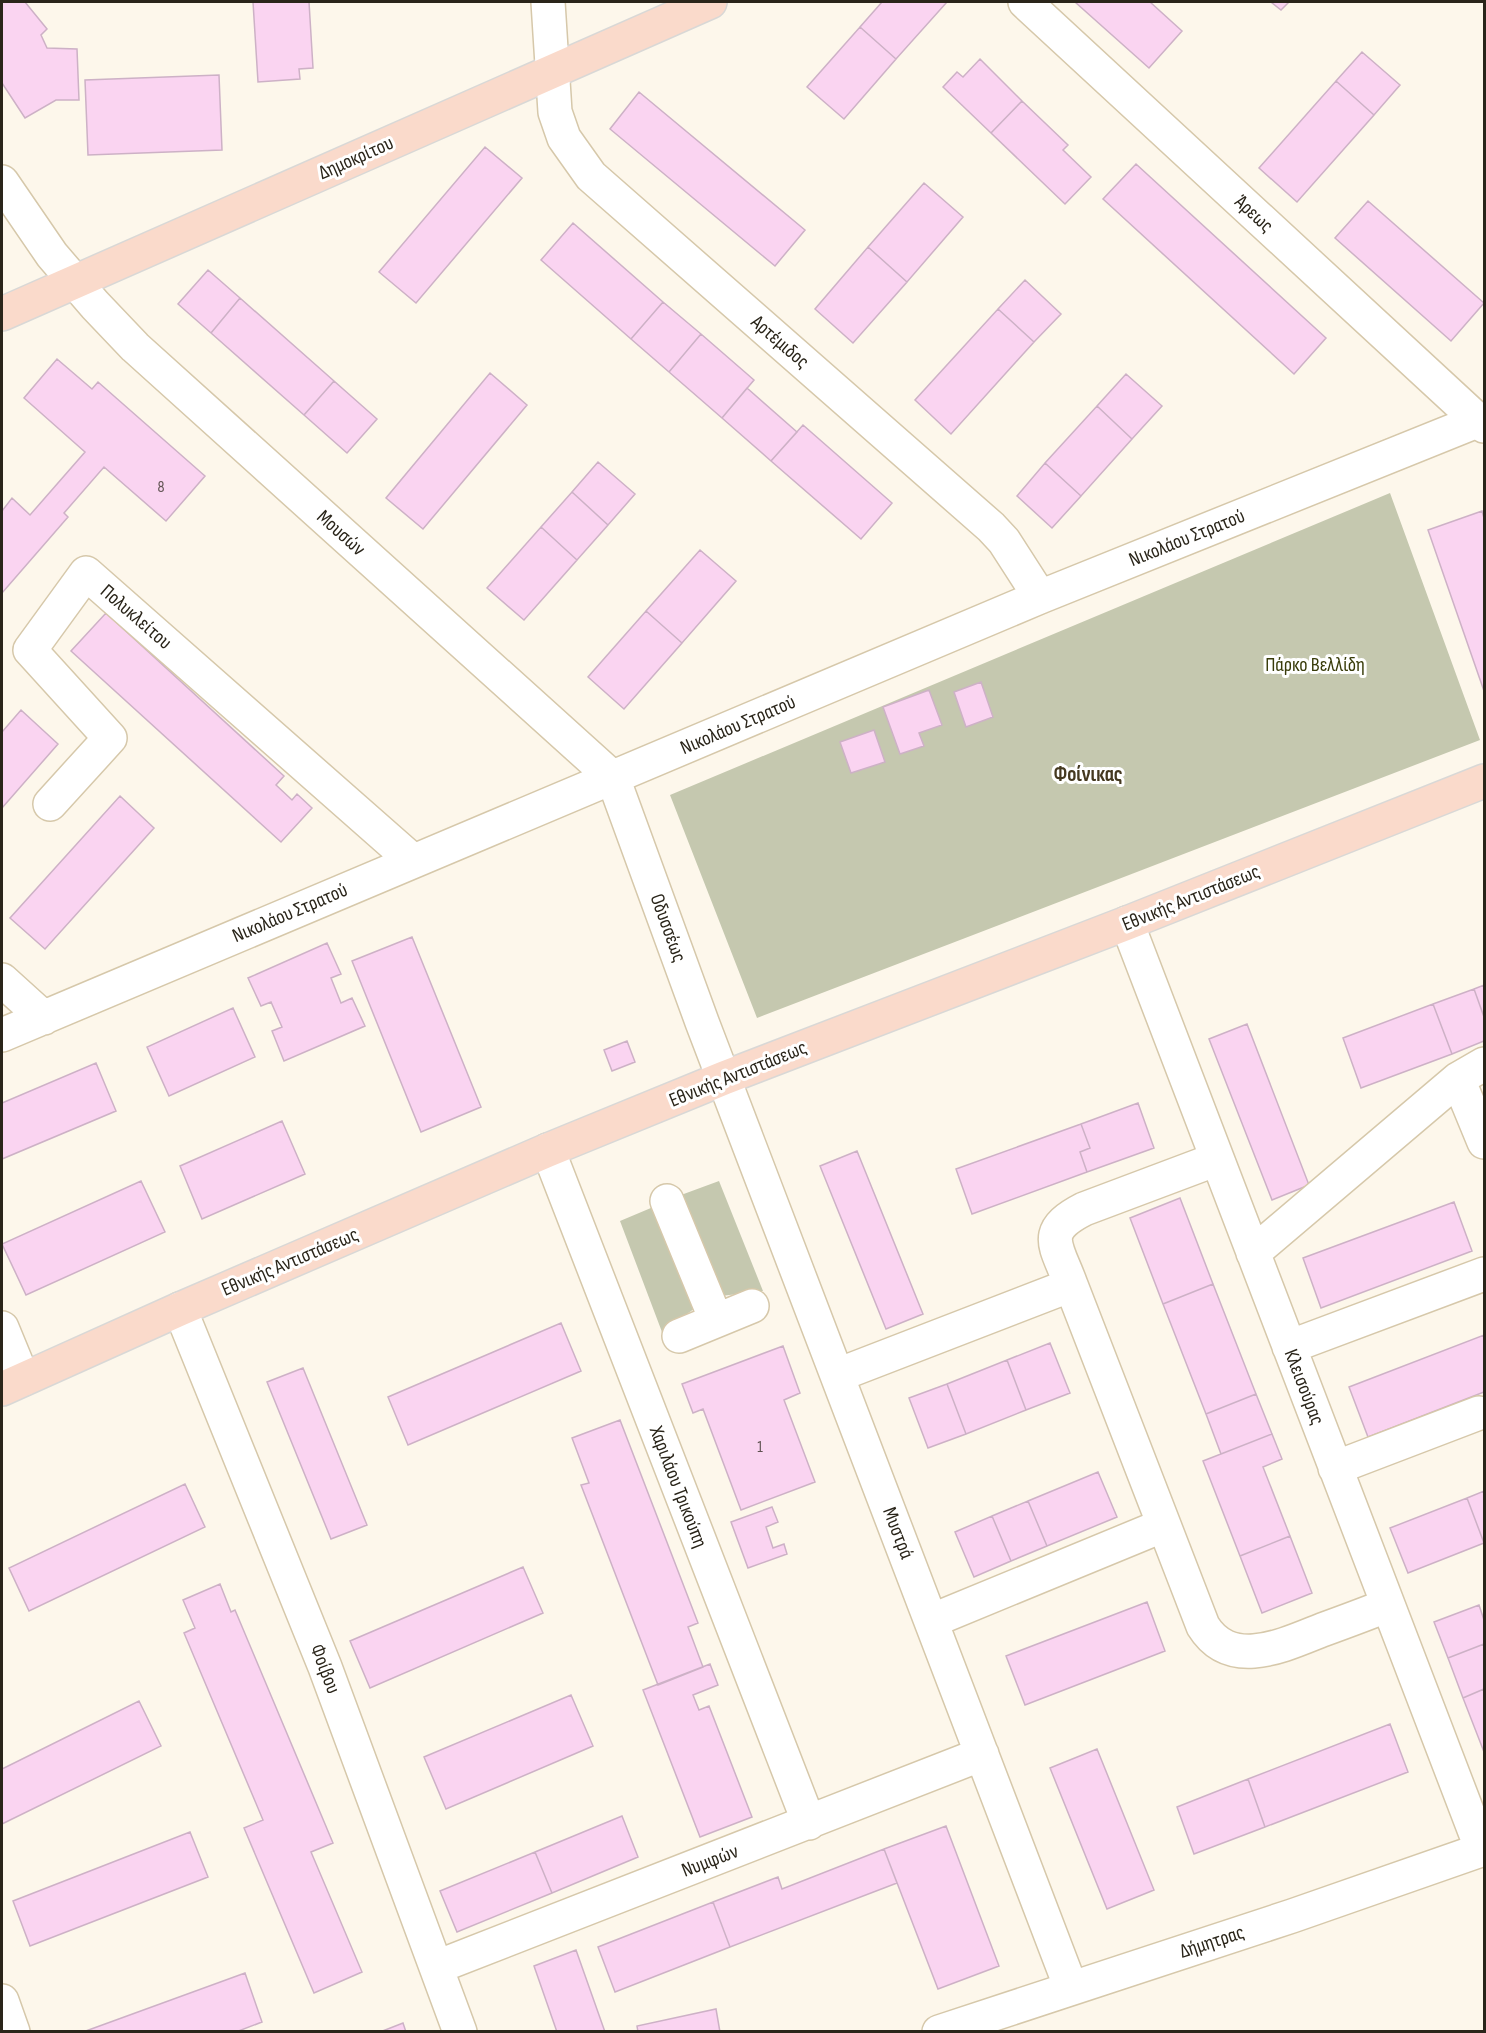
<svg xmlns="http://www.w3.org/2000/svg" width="1486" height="2033" font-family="'Sofia Sans Condensed',sans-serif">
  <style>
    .green { fill: #c5c8af }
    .building { fill: #fad4f1; stroke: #cdb1c6; stroke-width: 1.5 }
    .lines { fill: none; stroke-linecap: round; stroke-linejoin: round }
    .minor-casing { stroke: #d6c8aa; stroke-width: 36 }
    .major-casing { stroke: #d9d8d6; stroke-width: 36 }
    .minor { stroke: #fff; stroke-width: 33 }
    .major { stroke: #fadacb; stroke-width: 33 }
    .labels { text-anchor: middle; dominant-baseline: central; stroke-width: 6; stroke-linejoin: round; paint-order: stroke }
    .number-label { font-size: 16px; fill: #5e5150 }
    .street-label { font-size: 20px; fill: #2a251a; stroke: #fff }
    .park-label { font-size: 20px; fill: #383b09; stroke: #fff }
    .neighbourhood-label { font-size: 21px; font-weight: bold; fill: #44381f; stroke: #fff }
  </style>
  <rect width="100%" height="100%" fill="#fdf7eb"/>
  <path class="green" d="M1390,493L1480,740L757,1018L670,795Z
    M719,1181L763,1291L721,1296L681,1195Z
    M658,1205L698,1306L662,1332L620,1221Z"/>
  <path class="building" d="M2,2H25L47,29L41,35L47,48L77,49L79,100H56L25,118L2,83Z
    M253,2H309L313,68L299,69L300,79L258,82Z
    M882,2H947L896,59L860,27Z
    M1075,2H1150L1182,31L1149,68Z
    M1271,2H1289L1281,10Z
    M860,27L896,59L844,119L807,87Z
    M1362,52L1400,85L1374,115L1336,81Z
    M980,59L1022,101L991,133L943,87L957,72L963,77Z
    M219,75L222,150L88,155L85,80Z
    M1336,81L1374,115L1297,202L1259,168Z
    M639,92L805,230L775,266L610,129Z
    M1022,101L1068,145L1063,150L1091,177L1065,204L991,133Z
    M485,147L522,178L416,303L379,272Z
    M1136,164L1326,338L1294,374L1103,199Z
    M924,183L963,217L907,282L868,247Z
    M1368,201L1484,303L1451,341L1335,238Z
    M573,223L663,302L631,339L541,260Z
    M868,247L907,282L853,343L815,309Z
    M208,270L240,298L211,333L178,304Z
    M1025,280L1061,314L1034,342L998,309Z
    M240,298L334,381L304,415L211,333Z
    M663,302L701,334L669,372L631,339Z
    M998,309L1034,342L951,434L915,400Z
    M701,334L754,380L722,418L669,372Z
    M57,359L92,389L98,382L205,476L166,521L104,467L64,513L68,517L2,593V511L12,498L30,515L85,452L24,398Z
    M490,373L527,405L423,529L386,498Z
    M1126,374L1162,406L1132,439L1097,406Z
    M334,381L377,419L347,453L304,415Z
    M747,388L797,432L771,461L722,418Z
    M1097,406L1132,439L1081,496L1045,463Z
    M803,425L892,503L861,539L771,461Z
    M598,462L635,494L608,525L572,492Z
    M1045,463L1081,496L1052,528L1017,496Z
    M572,492L608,525L577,560L541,527Z
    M1482,511L1484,518V691L1428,530Z
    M541,527L577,560L524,620L487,588Z
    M700,550L736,581L682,643L646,611Z
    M646,611L682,643L624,709L588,677Z
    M106,613L284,776L276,785L292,800L297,794L312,808L281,842L71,651Z
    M981,682L993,717L966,727L954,692Z
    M929,690L942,725L919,733L924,746L900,754L883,707Z
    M21,710L58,744L2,808V732Z
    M874,730L885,762L851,773L840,742Z
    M120,796L154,828L45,949L10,918Z
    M412,937L481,1107L421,1132L352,961Z
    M327,943L341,974L331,978L341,1003L352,998L365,1026L284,1061L272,1031L282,1027L271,1002L261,1006L248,978Z
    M1484,985V1017L1474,989Z
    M1474,989L1484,1017V1041L1452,1054L1433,1004Z
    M1433,1004L1452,1054L1361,1088L1343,1038Z
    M233,1008L255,1057L169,1096L147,1047Z
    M1247,1024L1309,1185L1272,1200L1209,1039Z
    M627,1041L635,1062L612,1071L604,1050Z
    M96,1063L116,1111L2,1159V1103Z
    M1138,1103L1154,1148L1087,1172L1080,1152L1090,1148L1081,1124Z
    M282,1121L305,1174L202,1219L180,1166Z
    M1081,1124L1090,1148L1080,1152L1087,1172L972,1214L956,1169Z
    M857,1151L923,1314L886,1329L820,1166Z
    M141,1181L165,1232L26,1295L2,1244Z
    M1180,1198L1213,1284L1163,1304L1130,1218Z
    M1454,1202L1472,1251L1321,1308L1303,1258Z
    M1213,1284L1256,1394L1206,1414L1163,1304Z
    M561,1323L581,1371L408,1445L388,1397Z
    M1484,1335V1392L1368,1437L1349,1387Z
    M1050,1343L1070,1393L1026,1410L1007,1360Z
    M783,1346L800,1393L784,1400L815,1482L741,1510L703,1409L693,1413L682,1384Z
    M1007,1360L1026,1410L966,1434L947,1384Z
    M303,1368L367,1525L331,1539L267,1382Z
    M947,1384L966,1434L928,1448L909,1398Z
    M1256,1394L1272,1434L1221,1454L1206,1414Z
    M620,1420L698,1623L688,1627L703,1667L658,1685L581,1485L589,1483L572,1438Z
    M1272,1434L1282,1459L1263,1467L1290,1536L1240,1556L1203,1461Z
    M1098,1472L1117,1517L1047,1546L1028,1501Z
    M185,1484L205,1527L29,1611L9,1568Z
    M1484,1491V1543L1467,1498Z
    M1467,1498L1484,1543L1408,1573L1390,1528Z
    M1028,1501L1047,1546L1011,1561L992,1516Z
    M772,1507L778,1522L766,1527L773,1548L784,1544L787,1554L748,1568L731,1522Z
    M992,1516L1011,1561L974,1577L955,1532Z
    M1290,1536L1312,1593L1262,1613L1240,1556Z
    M523,1567L543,1613L370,1688L350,1641Z
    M220,1584L231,1612L235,1610L333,1843L311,1852L362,1972L314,1993L244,1828L263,1820L184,1633L195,1628L183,1600Z
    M1147,1602L1165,1651L1025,1705L1006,1656Z
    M1479,1605L1484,1620V1644L1448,1658L1434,1622Z
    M1484,1644V1689L1463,1698L1448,1658Z
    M710,1664L718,1685L693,1695L699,1710L709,1706L752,1817L700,1837L643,1690Z
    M1484,1689V1752L1463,1698Z
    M571,1695L593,1746L446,1809L424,1757Z
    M139,1701L161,1746L2,1824V1769Z
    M1390,1724L1408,1772L1265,1827L1248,1779Z
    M1097,1749L1154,1890L1107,1909L1050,1768Z
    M1248,1779L1265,1827L1194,1854L1177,1807Z
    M622,1816L638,1857L552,1893L535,1852Z
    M946,1826L999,1966L938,1989L884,1849Z
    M190,1832L208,1877L30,1946L13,1901Z
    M884,1849L897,1883L730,1947L713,1902L778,1877L782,1889Z
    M535,1852L552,1893L457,1932L440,1891Z
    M713,1902L730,1947L615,1992L598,1947Z
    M576,1950L605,2032H557L534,1966Z
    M245,1973L262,2022L236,2032H83Z
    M716,2009L720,2032H638L637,2026Z
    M403,2023L406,2032H380Z"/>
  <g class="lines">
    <defs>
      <path id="minor" d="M548,2L555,112L564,138L591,176L991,527L1004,541L1040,597
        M1025,2L1484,426
        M2,182L52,255L95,305L135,347L613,778L702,1022L1071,1988
        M50,804L110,738L30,650L86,573L413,861
        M1127,923L1482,1850
        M2,980L44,1018
        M2,1035L1040,597L1477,421
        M1458,1079L1484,1142
        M548,1150L809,1823
        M667,1201L716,1320
        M1253,1253L1458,1079L1484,1064
        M1071,1285C1057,1246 1039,1232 1084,1209L1217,1159
        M180,1309L325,1667L460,2032
        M2,1328L23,1379
        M679,1336L752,1306
        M1289,1347L1484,1274
        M838,1375L1071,1285L1164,1525L931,1621
        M1335,1468L1479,1413
        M1164,1525L1203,1626C1231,1671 1284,1645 1322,1630C1344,1622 1366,1614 1388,1605
        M437,1967L982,1754
        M2,2001L13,2032
        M939,2032L1292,1916L1484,1849"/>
      <path id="major" d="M2,314L710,2
        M2,1389L180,1309L548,1150L724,1078L1127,923L1484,781"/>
    </defs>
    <use href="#minor" class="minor-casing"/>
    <use href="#major" class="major-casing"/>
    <use href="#minor" class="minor"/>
    <use href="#major" class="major"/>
  </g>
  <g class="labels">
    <g class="number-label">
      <text x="161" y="487">8</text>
      <text x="760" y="1447">1</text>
    </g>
    <g class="street-label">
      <text transform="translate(356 158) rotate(-24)">Δημοκρίτου</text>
      <text transform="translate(1254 214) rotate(43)">Άρεως</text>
      <text transform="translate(780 342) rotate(41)">Αρτέμιδος</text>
      <text transform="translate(341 533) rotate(42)">Μουσών</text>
      <text transform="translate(1187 538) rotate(-22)">Νικολάου Στρατού</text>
      <text transform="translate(136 617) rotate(41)">Πολυκλείτου</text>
      <text transform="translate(738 725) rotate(-23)">Νικολάου Στρατού</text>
      <text transform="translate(1191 898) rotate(-22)">Εθνικής Αντιστάσεως</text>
      <text transform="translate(290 913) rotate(-23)">Νικολάου Στρατού</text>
      <text transform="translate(668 928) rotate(70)">Οδυσσέως</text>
      <text transform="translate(738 1074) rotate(-22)">Εθνικής Αντιστάσεως</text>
      <text transform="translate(290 1262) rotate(-23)">Εθνικής Αντιστάσεως</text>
      <text transform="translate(1304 1387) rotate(69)">Κλεισούρας</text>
      <text transform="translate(678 1487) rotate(69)">Χαριλάου Τρικούπη</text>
      <text transform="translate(898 1533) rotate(69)">Μυστρά</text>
      <text transform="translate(325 1669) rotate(69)">Φοίβου</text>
      <text transform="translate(710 1861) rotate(-21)">Νυμφών</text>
      <text transform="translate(1212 1942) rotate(-18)">Δήμητρας</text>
    </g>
    <g class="park-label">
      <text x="1315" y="665">Πάρκο Βελλίδη</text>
    </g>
    <g class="neighbourhood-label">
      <text x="1088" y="774">Φοίνικας</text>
    </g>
  </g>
  <rect width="1486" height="2033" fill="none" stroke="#2a251a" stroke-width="6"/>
</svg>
